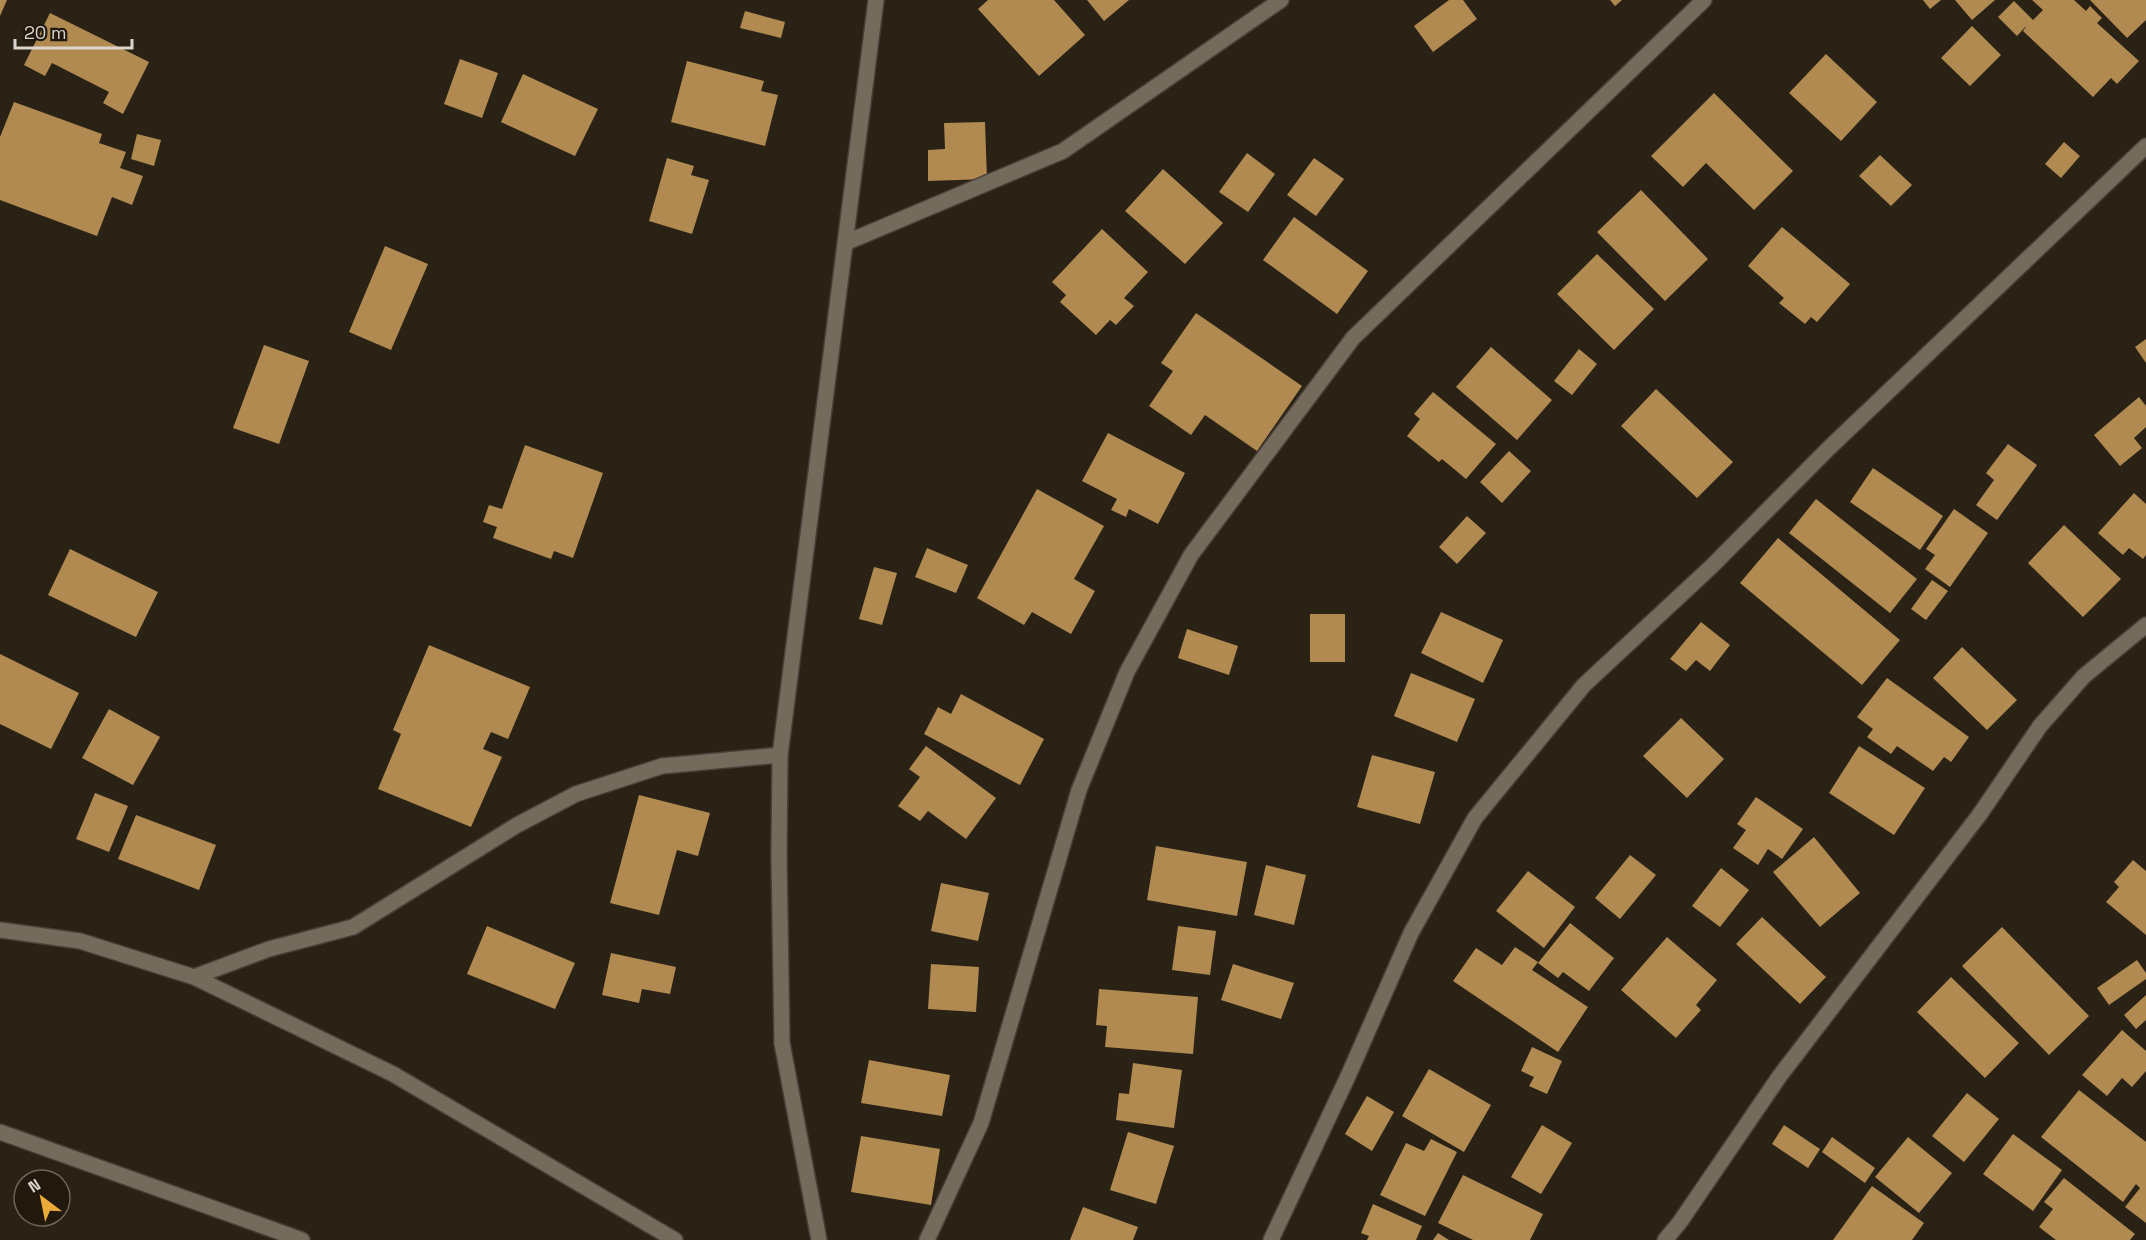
<svg xmlns="http://www.w3.org/2000/svg" width="2146" height="1240" font-family="'Space Grotesk',sans-serif">
  <style>
    .building { fill: #b08a51 }
    .lines { fill: none; stroke-linecap: round; stroke-linejoin: round }
    .street-casing { stroke: #473f37; stroke-width: 18 }
    .street { stroke: #756b5c; stroke-width: 15 }
  </style>
  <rect width="100%" height="100%" fill="#2b2216"/>
  <path class="building" d="M0,0H7L0,16Z
    M988,0H1054L1085,35L1039,76L978,9Z
    M1087,0H1129L1104,21Z
    M1449,0H1463L1477,19L1433,52L1414,26Z
    M1610,0H1622L1615,6Z
    M1923,0H1941L1930,9Z
    M1955,0H1995L1972,20Z
    M2032,0H2074L2086,11L2090,6L2102,18L2097,23L2139,61L2117,84L2111,78L2093,97L2023,31L2027,25L2017,36L1998,17L2014,1L2033,20L2043,10Z
    M2090,0H2146V20L2127,38Z
    M745,11L785,22L781,38L740,28Z
    M50,13L149,62L123,114L103,103L109,92L52,63L45,76L24,65Z
    M1972,26L2001,55L1970,86L1941,58Z
    M1826,54L1877,102L1841,141L1789,93Z
    M460,59L498,73L482,118L444,104Z
    M687,61L764,81L761,91L778,95L765,146L671,122Z
    M523,74L598,109L575,156L501,122Z
    M1714,93L1793,171L1754,210L1706,163L1683,187L1651,156Z
    M14,102L102,134L99,143L126,152L120,168L143,176L132,205L112,197L97,236L0,200V137Z
    M985,122L987,179L928,181V150L945,149L944,123Z
    M137,134L161,140L154,166L131,159Z
    M2064,142L2080,156L2061,178L2045,164Z
    M1247,153L1275,174L1248,212L1219,192Z
    M1880,155L1912,185L1891,206L1859,176Z
    M667,158L694,166L691,175L709,180L692,234L649,221Z
    M1314,158L1344,179L1316,216L1287,195Z
    M1163,169L1223,223L1185,264L1125,211Z
    M1641,190L1708,259L1665,301L1597,232Z
    M1294,217L1368,271L1337,314L1263,260Z
    M1782,227L1850,284L1817,322L1811,317L1805,324L1779,303L1784,298L1748,266Z
    M1102,229L1148,272L1124,298L1134,306L1116,325L1110,320L1096,335L1060,302L1066,295L1052,282Z
    M385,246L428,264L391,350L349,332Z
    M1597,254L1654,309L1614,350L1557,294Z
    M1196,313L1302,386L1257,451L1205,415L1191,435L1149,406L1173,371L1161,363Z
    M2146,339V363L2135,347Z
    M264,345L309,361L279,444L233,428Z
    M1491,347L1552,400L1517,440L1456,387Z
    M1579,349L1597,364L1572,395L1554,381Z
    M1656,389L1733,462L1697,498L1621,426Z
    M1433,392L1496,444L1466,479L1442,459L1439,462L1407,436L1420,419L1414,414Z
    M2139,397L2146,406V427L2134,438L2142,448L2120,466L2094,435Z
    M1108,433L1185,473L1158,524L1129,509L1126,517L1111,510L1117,499L1082,481Z
    M2008,444L2037,465L1997,520L1976,505L1994,480L1986,473Z
    M525,445L603,473L573,558L554,551L551,559L493,538L497,527L483,522L489,505L502,509Z
    M1509,451L1531,471L1502,503L1480,482Z
    M1873,468L1943,516L1920,550L1850,502Z
    M1037,489L1104,526L1074,579L1095,591L1071,634L1032,612L1024,625L977,598Z
    M2134,493L2146,504V555L2143,559L2129,548L2123,555L2098,533Z
    M1816,499L1917,579L1890,613L1789,533Z
    M1954,509L1988,533L1950,587L1925,569L1935,555L1926,549Z
    M1467,516L1486,533L1457,564L1439,547Z
    M2064,525L2121,579L2083,617L2028,563Z
    M1778,538L1900,640L1862,685L1740,583Z
    M927,548L968,565L956,593L915,577Z
    M70,549L158,592L136,637L48,595Z
    M874,567L897,573L882,625L859,619Z
    M1932,580L1948,591L1926,620L1911,609Z
    M1441,612L1503,640L1483,683L1421,653Z
    M1310,614H1345V662H1310Z
    M1701,622L1730,645L1710,671L1696,660L1686,671L1670,659Z
    M1187,629L1238,646L1229,675L1178,658Z
    M429,645L530,687L508,739L491,732L483,749L502,757L471,827L378,789L401,734L393,730Z
    M1962,647L2017,700L1987,730L1933,678Z
    M0,654L79,693L51,749L0,724Z
    M1411,673L1475,699L1457,742L1394,716Z
    M1887,678L1969,737L1951,762L1944,757L1933,771L1897,746L1891,754L1867,737L1873,729L1857,717Z
    M961,694L1044,739L1020,785L924,734L938,707L951,714Z
    M109,709L160,737L133,785L82,758Z
    M1681,718L1724,759L1687,798L1643,756Z
    M926,746L996,798L966,839L928,811L920,821L898,806L920,777L909,769Z
    M1859,746L1925,788L1894,835L1829,793Z
    M1372,755L1435,772L1420,824L1357,807Z
    M95,793L128,806L109,852L76,839Z
    M639,795L710,813L698,856L677,850L659,915L610,903Z
    M1756,797L1803,829L1782,859L1768,849L1758,865L1733,848L1746,830L1737,824Z
    M136,815L216,845L199,890L118,859Z
    M1814,837L1860,893L1820,927L1773,872Z
    M1156,846L1247,862L1237,916L1147,900Z
    M1630,855L1656,875L1620,919L1595,898Z
    M2133,860L2146,871V935L2106,902L2119,887L2114,882Z
    M1266,865L1306,875L1294,925L1254,915Z
    M1721,868L1749,890L1720,927L1692,906Z
    M1528,871L1575,907L1544,948L1496,911Z
    M941,883L989,893L978,941L931,931Z
    M1762,917L1826,977L1800,1004L1736,944Z
    M1570,923L1614,958L1589,991L1563,972L1558,978L1538,963Z
    M487,926L575,963L555,1009L467,974Z
    M1178,926L1216,931L1210,975L1172,970Z
    M2002,927L2089,1016L2049,1055L1962,966Z
    M1667,937L1717,980L1696,1005L1701,1010L1676,1038L1621,990Z
    M1515,947L1538,962L1532,970L1588,1007L1558,1052L1453,981L1476,948L1502,965Z
    M611,953L676,967L670,994L642,989L639,1003L602,995Z
    M2137,960L2146,973V979L2109,1005L2097,988Z
    M931,964L979,967L976,1012L928,1009Z
    M1233,964L1294,983L1281,1019L1221,1000Z
    M1951,977L2019,1043L1985,1078L1917,1012Z
    M1099,989L1198,997L1193,1054L1105,1047L1107,1026L1096,1025Z
    M2146,995V1020L2136,1029L2124,1015Z
    M2122,1030L2146,1051V1071L2132,1087L2122,1078L2107,1096L2082,1075Z
    M1532,1047L1562,1061L1547,1094L1529,1086L1534,1077L1521,1071Z
    M869,1060L950,1075L942,1116L861,1103Z
    M1133,1063L1182,1070L1174,1128L1116,1120L1119,1093L1129,1094Z
    M1429,1069L1491,1105L1464,1152L1402,1116Z
    M2079,1090L2146,1142V1223L2125,1207L2140,1188L2136,1184L2123,1202L2041,1137Z
    M1967,1093L1999,1119L1964,1162L1932,1136Z
    M1367,1096L1394,1112L1372,1151L1345,1134Z
    M1542,1125L1572,1143L1541,1194L1511,1177Z
    M1784,1125L1820,1149L1808,1168L1772,1144Z
    M1128,1132L1174,1146L1156,1204L1110,1190Z
    M2013,1134L2062,1170L2033,1211L1983,1174Z
    M861,1136L940,1149L931,1205L851,1192Z
    M1832,1137L1875,1168L1865,1183L1822,1152Z
    M1908,1137L1952,1173L1919,1213L1875,1177Z
    M1431,1139L1457,1152L1425,1216L1380,1195L1406,1143L1424,1151Z
    M1463,1175L1543,1214L1530,1240H1473L1438,1223Z
    M2064,1178L2135,1234L2130,1240H2056L2039,1227L2053,1209L2044,1202Z
    M1872,1186L1924,1223L1912,1240H1833Z
    M1373,1204L1422,1226L1416,1240H1367L1369,1236L1361,1233Z
    M1083,1207L1138,1227L1133,1240H1070Z
    M1438,1233L1449,1240H1433Z"/>
  <g class="lines">
    <defs>
      <path id="street" d="M845,243L1063,151L1281,0
        M0,930L80,941L194,977L393,1074L675,1240
        M194,977L269,949L353,927L517,825L576,794L662,766L780,755
        M0,1132L302,1240
        M819,1240L782,1043L779,856L780,755L876,0
        M927,1240L981,1123L1079,790L1127,672L1191,555L1353,338L1704,0
        M1271,1240L1349,1074L1411,933L1475,818L1584,685L1712,566L1829,448L2146,146
        M1665,1240L1680,1222L1779,1077L1980,814L2040,726L2084,676L2146,625"/>
    </defs>
    <use href="#street" class="street-casing"/>
    <use href="#street" class="street"/>
  </g>
  <g transform="translate(42 1198) rotate(328)"><circle r="28" fill="#21190d" stroke="#6b6459" stroke-width="1.5"/>
  <path d="M0-4.5L10 22L0 15L-10 22Z" fill="#eaaa39"/>
  <text y="-9" font-size="16" font-weight="bold" text-anchor="middle" fill="#dad4cc">N</text>
  </g>
  <path d="M15 39v9h117v-9" fill="none" stroke="#dad4cc" stroke-width="3"/>
  <text x="24" y="39" font-size="18" fill="#dad4cc" stroke="#21190d" stroke-width="4.5" paint-order="stroke">20 m</text>
</svg>
